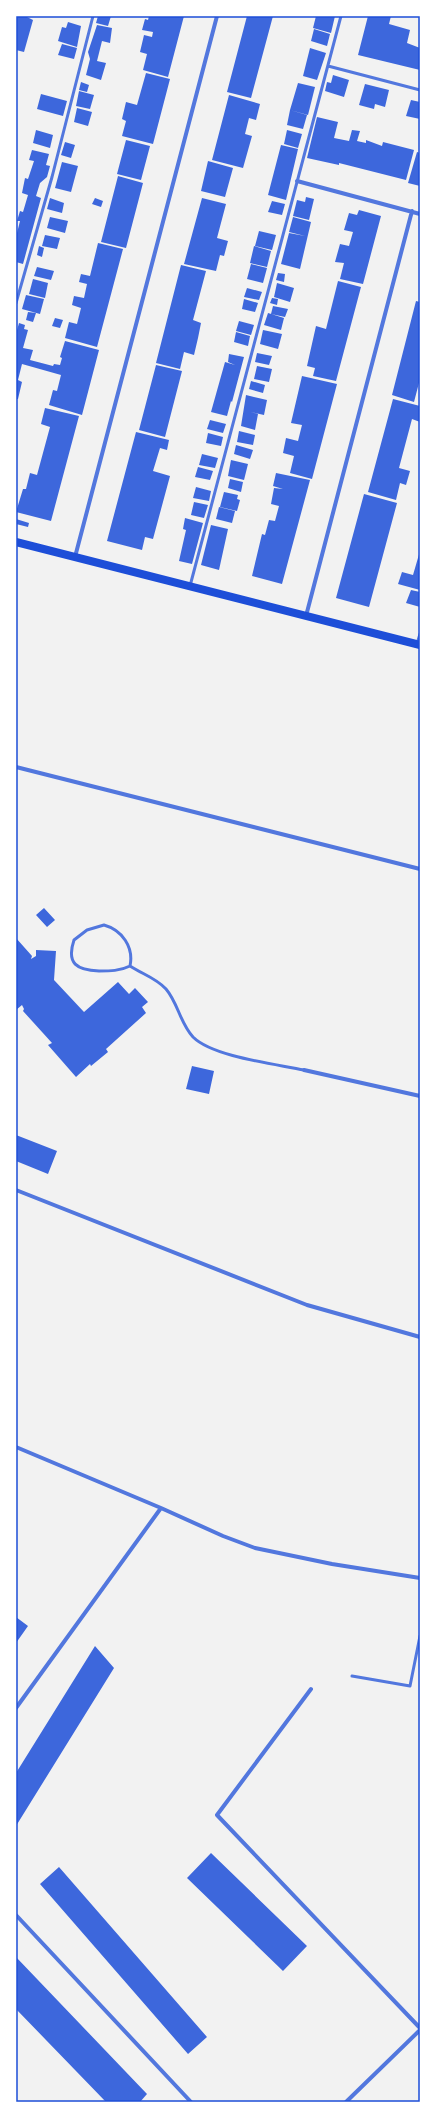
<svg xmlns="http://www.w3.org/2000/svg" width="436" height="2118" font-family="'PT Sans',sans-serif">
  <style>
    .building { fill: #3d67dc }
    .lines { fill: none; stroke-linecap: round; stroke-linejoin: round }
    .service { stroke: #5277de; stroke-width: 3 }
    .minor { stroke: #5277de; stroke-width: 4 }
    .secondary { stroke: #1d4ed8; stroke-width: 8 }
    .neatline { fill: none; stroke: #1d4ed8; stroke-width: 1.5 }
  </style>
  <rect width="100%" height="100%" fill="#f2f2f2"/>
  <path class="building" d="M16,16H25L33,20L24,52L16,50Z
    M98,16H111L108,26L96,23Z
    M149,16H184L168,77L143,70L147,54L140,52L144,35L152,37L153,32L142,30L145,19L148,20Z
    M247,16H273L251,98L227,92Z
    M316,16H335L331,33L313,28Z
    M368,16H391L389,24L410,30L407,43L420,48V70L358,55Z
    M68,22L81,26L77,47L58,41L62,27L66,28Z
    M97,25L112,28L110,43L102,41L97,61L106,63L101,80L86,75L90,59L88,52Z
    M314,29L330,34L327,46L311,41Z
    M62,44L77,48L74,59L58,55Z
    M310,48L326,53L317,80L303,76Z
    M146,73L170,79L153,144L122,136L126,121L122,119L126,102L137,105Z
    M333,75L349,80L344,97L325,91L327,82L331,83Z
    M81,82L89,85L87,92L79,90Z
    M298,83L315,87L308,115L290,110Z
    M365,84L389,90L385,107L375,104L374,109L359,105Z
    M79,91L94,95L90,109L76,106Z
    M41,94L67,101L63,116L37,109Z
    M229,95L260,104L256,120L249,118L245,134L252,136L243,168L212,160Z
    M411,100L420,102V119L406,116Z
    M77,108L92,112L88,126L74,122Z
    M290,110L307,115L303,129L287,125Z
    M317,117L338,122L334,138L349,141L352,130L360,131L357,141L366,143V140L382,146L383,142L414,150L406,180L339,163V165L307,158Z
    M36,130L53,135L50,148L33,143Z
    M287,130L302,134L298,148L284,144Z
    M126,140L150,146L141,180L117,174Z
    M65,142L75,145L71,158L61,155Z
    M281,145L298,149L286,200L268,195Z
    M32,150L49,154L46,165L50,166L47,177L40,183L36,196L41,198L23,264L16,262V237L20,221H17L20,211L23,212L28,195L22,193L25,178L28,179L34,161L29,160Z
    M417,152L420,153V186L408,183Z
    M208,161L233,168L225,197L201,191Z
    M62,162L78,166L71,192L55,188Z
    M118,176L143,183L126,248L101,242Z
    M306,197L314,199L309,220L293,216L297,200L305,202Z
    M50,198L64,203L62,213L47,209Z
    M95,198L103,201L101,207L92,204Z
    M202,198L226,204L217,238L228,241L224,256L220,255L216,271L184,264Z
    M272,201L285,204L282,215L268,212Z
    M359,210L381,216L363,284L340,279L344,263L335,262L340,244L349,246L353,232L344,230L349,213L357,215Z
    M50,217L68,221L65,233L47,228Z
    M293,217L311,222L300,269L281,264L289,233L305,236L289,232Z
    M259,231L276,235L272,250L255,246Z
    M45,235L60,238L57,249L42,246Z
    M98,243L123,249L97,347L65,338L69,322L77,324L81,308L72,305L74,296L84,298L87,284L79,282L81,274L90,276Z
    M39,246L44,248L42,257L37,255Z
    M254,246L271,251L267,267L250,263Z
    M251,264L267,268L263,283L247,279Z
    M181,265L206,271L193,320L201,323L198,338L194,355L184,352L180,369L156,363Z
    M37,267L54,271L51,280L34,276Z
    M278,273L285,274L284,282L276,280Z
    M33,279L48,283L45,298L29,294Z
    M338,281L361,287L336,381L313,376L315,368L307,366L316,326L326,329Z
    M277,283L294,288L290,302L274,297Z
    M247,288L262,292L259,300L244,297Z
    M26,295L44,299L40,314L22,309Z
    M272,298L278,299L277,305L270,303Z
    M244,299L258,303L255,312L242,309Z
    M416,301L420,302V379L414,402L392,395Z
    M273,306L288,309L285,317L271,314Z
    M28,312L36,313L33,322L26,320Z
    M268,313L284,318L281,330L264,325Z
    M55,318L63,320L60,328L52,326Z
    M239,321L254,325L251,335L236,331Z
    M19,323L25,325L24,329L28,330L23,348L33,350L30,360L53,366L54,364L60,365L62,358L60,357L65,341L99,350L82,415L49,405L53,390L57,391L61,375L22,364L18,380L22,382L18,399H16V334Z
    M263,330L282,334L278,349L260,344Z
    M236,332L250,336L248,346L234,342Z
    M257,353L272,356L269,365L255,362Z
    M229,354L244,357L232,402L231,401L227,416L211,412L225,362L235,365L228,362Z
    M156,365L182,371L165,437L139,430Z
    M257,366L272,369L269,382L254,379Z
    M302,376L337,384L312,479L290,473L294,456L283,453L286,438L298,441L302,425L291,423Z
    M251,381L265,385L263,393L249,389Z
    M246,395L267,400L264,415L251,412L258,414L255,430L241,426Z
    M393,399L420,406V422L412,419L399,468L410,471L406,485L400,483L396,500L368,492Z
    M45,408L79,416L51,521L16,512L23,489H26L30,473L37,475L50,427L41,424Z
    M210,420L226,424L223,433L207,429Z
    M239,431L255,435L253,445L237,442Z
    M136,432L169,440L167,450L160,448L153,471L170,476L153,539L145,537L142,550L107,541Z
    M208,433L223,437L221,446L206,443Z
    M236,445L253,450L250,459L234,454Z
    M202,454L218,458L215,468L199,465Z
    M231,460L248,464L244,480L228,476Z
    M198,467L213,471L210,480L195,477Z
    M276,473L310,480L282,584L252,576L262,534L265,535L269,520L275,521L279,506L271,504L274,488L283,489L273,486Z
    M230,479L243,482L241,492L228,488Z
    M196,487L211,491L209,501L193,498Z
    M224,492L238,495L237,499L240,500L237,511L220,507Z
    M364,494L397,503L369,607L336,598Z
    M194,502L208,505L204,518L191,515Z
    M219,507L235,511L232,523L216,519Z
    M185,518L203,523L192,564L179,561L186,530L183,529Z
    M16,519L29,523L28,527L16,524Z
    M211,525L228,529L219,570L201,565Z
    M420,551V590L398,584L402,572L413,575Z
    M411,590L420,592V607L406,603Z
    M44,908L55,920L47,927L36,915Z
    M16,938L32,956L31,959L36,956V950L56,951L54,980L84,1012L118,982L129,994L135,988L148,1002L142,1007L146,1013L106,1049L108,1052L91,1066L90,1064L76,1077L48,1045L52,1043L23,1011L24,1009L22,1005L16,1010Z
    M192,1066L214,1071L209,1094L186,1089Z
    M16,1135L57,1151L48,1174L16,1161Z
    M16,1617L28,1626L16,1643Z
    M95,1646L114,1668L16,1826V1773Z
    M211,1853L307,1946L283,1971L187,1878Z
    M59,1867L207,2037L188,2054L40,1884Z
    M16,1957L147,2094L140,2102H106L16,2009Z"/>
  <g class="lines">
    <path class="service" d="M328,66L420,90
      M16,303L52,177L93,16
      M190,586L341,16
      M417,644L420,634
      M104,925C122,930 134,947 130,966C120,971 110,971 99,971C77,970 66,964 74,940L87,930Z
      M130,966C142,974 156,978 166,989C178,1003 180,1023 193,1037C213,1057 276,1064 304,1070
      M352,1676L410,1686L420,1636"/>
    <path class="minor" d="M297,181L420,214
      M75,557L217,16
      M306,616L412,211
      M16,767L420,869
      M304,1070L420,1096
      M16,1190L307,1305L420,1337
      M16,1447L161,1508L223,1536L255,1548L332,1564L420,1578
      M311,1689L217,1815L420,2028
      M16,1708L161,1508
      M16,1915L191,2102
      M346,2102L420,2030"/>
    <path class="secondary" d="M16,542L420,645"/>
  </g>
  <rect width="436" height="2118" fill="none" stroke="#ffffff" stroke-width="34"/>
  <rect x="17" y="17" width="402" height="2084" class="neatline"/>
</svg>
